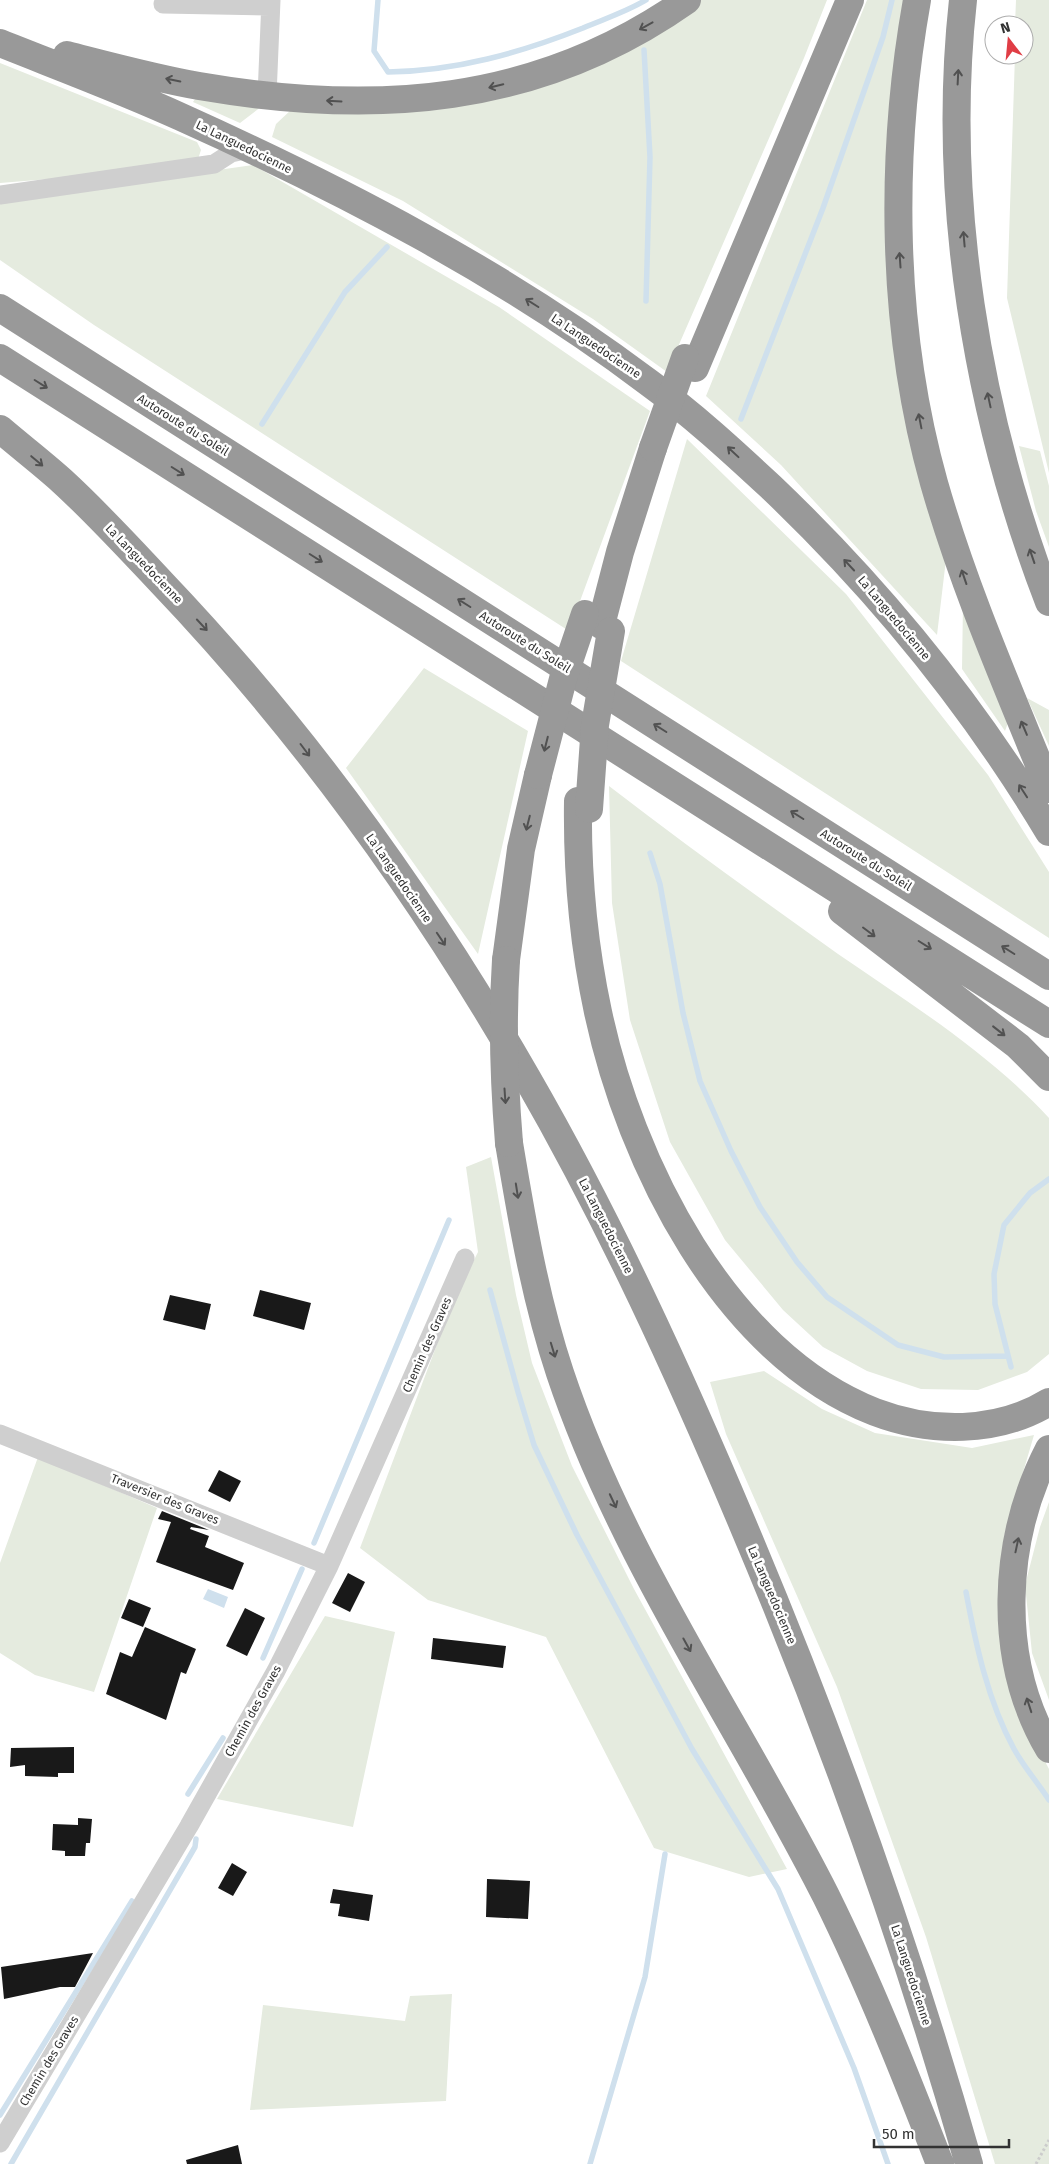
<svg xmlns="http://www.w3.org/2000/svg" width="1049" height="2164" font-family="'Fira Sans',sans-serif">
  <style>
    .green { fill: #e5ebdf }
    .water { fill: #cfe0ed }
    .lines { fill: none; stroke-linecap: round; stroke-linejoin: round }
    .stream { stroke: #cfe0ed; stroke-width: 5.5 }
    .building { fill: #191919 }
    .path { stroke: #ccc; stroke-width: 3; stroke-dasharray: 2.5 2.5; stroke-linecap: butt }
    .minor { stroke: #cfcfcf; stroke-width: 19 }
    .highway { stroke: #999; stroke-width: 28 }
    .highway-bridge { stroke: #999; stroke-width: 28 }
    .oneway { stroke: #515151 }
    .labels { text-anchor: middle; dominant-baseline: central; stroke-width: 5; stroke-linejoin: round; paint-order: stroke }
    .street-label { font-size: 12px; fill: #323232; stroke: #fff }
  </style>
  <rect width="100%" height="100%" fill="#fff"/>
  <path class="green" d="M701,0H827L804,58L667,372L593,319L403,201L272,137L276,124L292,109L399,110L696,4Z
    M867,0H907L889,195L947,551L937,635L781,465L706,396Z
    M1016,0H1049V473L1007,298L1015,55H1024V25H1015Z
    M0,63L197,142L201,150L198,159L86,176L0,183Z
    M197,96L262,106L240,123L193,102Z
    M253,165L499,307L650,411L569,631L94,325L0,260V201Z
    M687,439L846,594L988,775L1049,872V938L621,661Z
    M1019,446L1040,451L1049,486V547L1036,511Z
    M963,603L1009,720L1005,731L962,669Z
    M424,668L528,731L478,954L346,768Z
    M1027,698L1049,710V746Z
    M609,786C684,844 761,899 838,954C911,1004 989,1053 1049,1118V1354L1027,1372L978,1390L921,1389L867,1371L823,1347L783,1310L725,1240L670,1142L630,1020L612,903Z
    M491,1157L516,1295L532,1363L572,1466L634,1589L787,1869L749,1877L654,1848L546,1637L428,1600L360,1548L453,1302L478,1252L466,1167Z
    M764,1371L822,1409L875,1433L972,1448L1034,1435L1004,1537L1002,1650L1022,1718L1049,1769V2164H995L926,1937L837,1687L726,1434L710,1382Z
    M38,1457L157,1508L94,1692L35,1675L0,1653V1563Z
    M1049,1502V1700L1032,1653L1025,1585L1040,1527Z
    M325,1616L395,1632L353,1827L217,1799Z
    M452,1994L446,2101L250,2110L263,2005L405,2021L410,1996Z"/>
  <path class="water" d="M208,1589L228,1597L224,1608L203,1599Z"/>
  <g class="lines">
    <path class="stream" d="M378,0L374,51L388,72C456,71 520,53 583,28C604,19 626,12 646,0
      M644,50L650,157L646,301
      M741,419L823,208L883,37L892,0
      M262,424L345,292L387,247
      M650,853L660,884L683,1013L700,1081L731,1151L760,1207L797,1262L827,1297L898,1345L944,1357L1008,1356
      M490,1290L518,1392L534,1445L577,1535L692,1749L778,1889L854,2068L888,2164
      M1011,1367L995,1304L994,1274L1004,1225L1030,1193L1049,1179
      M314,1543L449,1220
      M966,1592C976,1646 988,1701 1014,1749C1024,1767 1038,1783 1049,1800
      M263,1658L302,1569
      M188,1794L223,1738
      M0,2115L132,1901
      M11,2164L195,1847L196,1839
      M590,2164L645,1977L665,1854"/>
  </g>
  <path class="building" d="M260,1290L311,1303L304,1330L253,1316Z
    M170,1295L211,1304L205,1330L163,1320Z
    M219,1470L241,1481L230,1502L208,1491Z
    M162,1511L209,1530L191,1527L190,1529L209,1536L205,1547L244,1563L233,1590L156,1562L171,1522L158,1519Z
    M348,1573L365,1582L350,1612L332,1603Z
    M129,1599L151,1608L143,1627L121,1618Z
    M245,1608L265,1618L247,1656L226,1646Z
    M145,1627L196,1649L186,1674L181,1672L166,1720L106,1694L120,1652L132,1657Z
    M433,1638L506,1646L503,1668L431,1659Z
    M74,1747V1773H58V1777L25,1776V1765L10,1767L11,1748Z
    M78,1818L92,1819L90,1843H86L85,1856H65V1851L52,1850L53,1824L78,1825Z
    M232,1863L247,1872L233,1896L218,1888Z
    M487,1879L530,1881L528,1919L486,1917Z
    M333,1889L373,1895L369,1921L338,1916L340,1904L330,1903Z
    M93,1953L75,1987H60L4,1999L1,1967Z
    M238,2145L242,2164H187L186,2160Z"/>
  <g class="lines">
    <path class="path" d="M1036,2164L1049,2140"/>
    <path class="minor" d="M163,4L270,6
      M267,96L271,0
      M0,195L214,164L231,153L249,149
      M0,1434L329,1566
      M0,2143L189,1826L276,1671L329,1566L465,1258"/>
    <path class="highway" d="M917,0C889,156 891,330 934,483C964,588 1008,688 1049,789
      M963,0C941,199 977,415 1049,602
      M0,43C60,67 122,90 181,117C343,190 505,274 648,382C692,414 731,450 771,487C878,589 973,705 1049,832
      M67,55C110,66 154,78 199,86C374,116 537,106 687,0
      M0,308L1049,976
      M0,358L1049,1024
      M695,368L850,0
      M0,429C21,447 42,463 62,481C97,513 129,548 161,582C303,731 425,900 527,1078C610,1222 679,1373 743,1525C831,1733 907,1946 969,2164
      M601,625L620,552L653,448
      M578,801C577,872 583,942 598,1012C630,1162 724,1353 875,1412C930,1433 997,1434 1049,1402
      M842,911L1018,1046L1049,1077
      M506,960L521,849L538,775
      M509,1143C522,1221 535,1298 560,1373C622,1559 738,1722 826,1896C869,1983 905,2074 940,2164
      M1049,1449C1002,1540 996,1659 1049,1749"/>
    <path class="highway-bridge" d="M653,448L685,358
      M538,775L563,679L585,614
      M589,809L595,725L611,631
      M506,960C502,1021 504,1082 509,1143"/>
  </g>
  <defs><path id="oneway-shaft" d="M-6 0H5M1.5-3L5.5 0L1.5 3" fill="none" stroke-width="1.6" stroke-linecap="round" stroke-linejoin="round" transform="scale(1.25)"/></defs>
  <g class="oneway">
    <use href="#oneway-shaft" transform="translate(646 26) rotate(151)"/>
    <use href="#oneway-shaft" transform="translate(958 77) rotate(-87)"/>
    <use href="#oneway-shaft" transform="translate(173 80) rotate(-168)"/>
    <use href="#oneway-shaft" transform="translate(496 86) rotate(166)"/>
    <use href="#oneway-shaft" transform="translate(334 101) rotate(-177)"/>
    <use href="#oneway-shaft" transform="translate(964 239) rotate(-95)"/>
    <use href="#oneway-shaft" transform="translate(900 260) rotate(-94)"/>
    <use href="#oneway-shaft" transform="translate(532 303) rotate(-148)"/>
    <use href="#oneway-shaft" transform="translate(41 384) rotate(32)"/>
    <use href="#oneway-shaft" transform="translate(989 400) rotate(-102)"/>
    <use href="#oneway-shaft" transform="translate(920 421) rotate(-101)"/>
    <use href="#oneway-shaft" transform="translate(733 452) rotate(-137)"/>
    <use href="#oneway-shaft" transform="translate(37 461) rotate(40)"/>
    <use href="#oneway-shaft" transform="translate(178 471) rotate(32)"/>
    <use href="#oneway-shaft" transform="translate(1032 556) rotate(-109)"/>
    <use href="#oneway-shaft" transform="translate(316 558) rotate(32)"/>
    <use href="#oneway-shaft" transform="translate(849 565) rotate(-133)"/>
    <use href="#oneway-shaft" transform="translate(964 577) rotate(-109)"/>
    <use href="#oneway-shaft" transform="translate(464 603) rotate(-148)"/>
    <use href="#oneway-shaft" transform="translate(202 625) rotate(47)"/>
    <use href="#oneway-shaft" transform="translate(660 728) rotate(-148)"/>
    <use href="#oneway-shaft" transform="translate(1024 728) rotate(-113)"/>
    <use href="#oneway-shaft" transform="translate(546 744) rotate(104)"/>
    <use href="#oneway-shaft" transform="translate(305 750) rotate(53)"/>
    <use href="#oneway-shaft" transform="translate(1023 791) rotate(-123)"/>
    <use href="#oneway-shaft" transform="translate(797 815) rotate(-148)"/>
    <use href="#oneway-shaft" transform="translate(528 823) rotate(104)"/>
    <use href="#oneway-shaft" transform="translate(869 932) rotate(37)"/>
    <use href="#oneway-shaft" transform="translate(441 939) rotate(56)"/>
    <use href="#oneway-shaft" transform="translate(925 945) rotate(32)"/>
    <use href="#oneway-shaft" transform="translate(1008 950) rotate(-148)"/>
    <use href="#oneway-shaft" transform="translate(999 1031) rotate(38)"/>
    <use href="#oneway-shaft" transform="translate(505 1096) rotate(86)"/>
    <use href="#oneway-shaft" transform="translate(517 1191) rotate(81)"/>
    <use href="#oneway-shaft" transform="translate(553 1350) rotate(73)"/>
    <use href="#oneway-shaft" transform="translate(613 1501) rotate(65)"/>
    <use href="#oneway-shaft" transform="translate(1017 1545) rotate(-78)"/>
    <use href="#oneway-shaft" transform="translate(687 1645) rotate(61)"/>
    <use href="#oneway-shaft" transform="translate(1029 1705) rotate(-108)"/>
  </g>
  <g class="labels">
    <g class="street-label">
      <text transform="translate(244 147) rotate(26)">La Languedocienne</text>
      <text transform="translate(596 346) rotate(34)">La Languedocienne</text>
      <text transform="translate(183 425) rotate(32)">Autoroute du Soleil</text>
      <text transform="translate(144 564) rotate(46)">La Languedocienne</text>
      <text transform="translate(894 618) rotate(50)">La Languedocienne</text>
      <text transform="translate(525 642) rotate(32)">Autoroute du Soleil</text>
      <text transform="translate(866 860) rotate(32)">Autoroute du Soleil</text>
      <text transform="translate(399 878) rotate(55)">La Languedocienne</text>
      <text transform="translate(606 1226) rotate(63)">La Languedocienne</text>
      <text transform="translate(427 1345) rotate(-66)">Chemin des Graves</text>
      <text transform="translate(165 1499) rotate(22)">Traversier des Graves</text>
      <text transform="translate(772 1595) rotate(67)">La Languedocienne</text>
      <text transform="translate(253 1711) rotate(-61)">Chemin des Graves</text>
      <text transform="translate(911 1975) rotate(72)">La Languedocienne</text>
      <text transform="translate(49 2061) rotate(-59)">Chemin des Graves</text>
    </g>
  </g>
  <g transform="translate(1009 40) rotate(344)"><circle r="24" fill="#ffffff" stroke="#adadad"/>
  <path d="M0-4L9 19L0 12L-9 19Z" fill="#e03d45"/>
  <text y="-8" font-size="14" font-weight="bold" text-anchor="middle" fill="#323232">N</text>
  </g>
  <path d="M874 2139v8h135v-8" fill="none" stroke="#323232" stroke-width="2.5"/>
  <text x="882" y="2139" font-size="15" fill="#323232" stroke="#ffffff" stroke-width="4" paint-order="stroke">50 m</text>
</svg>
